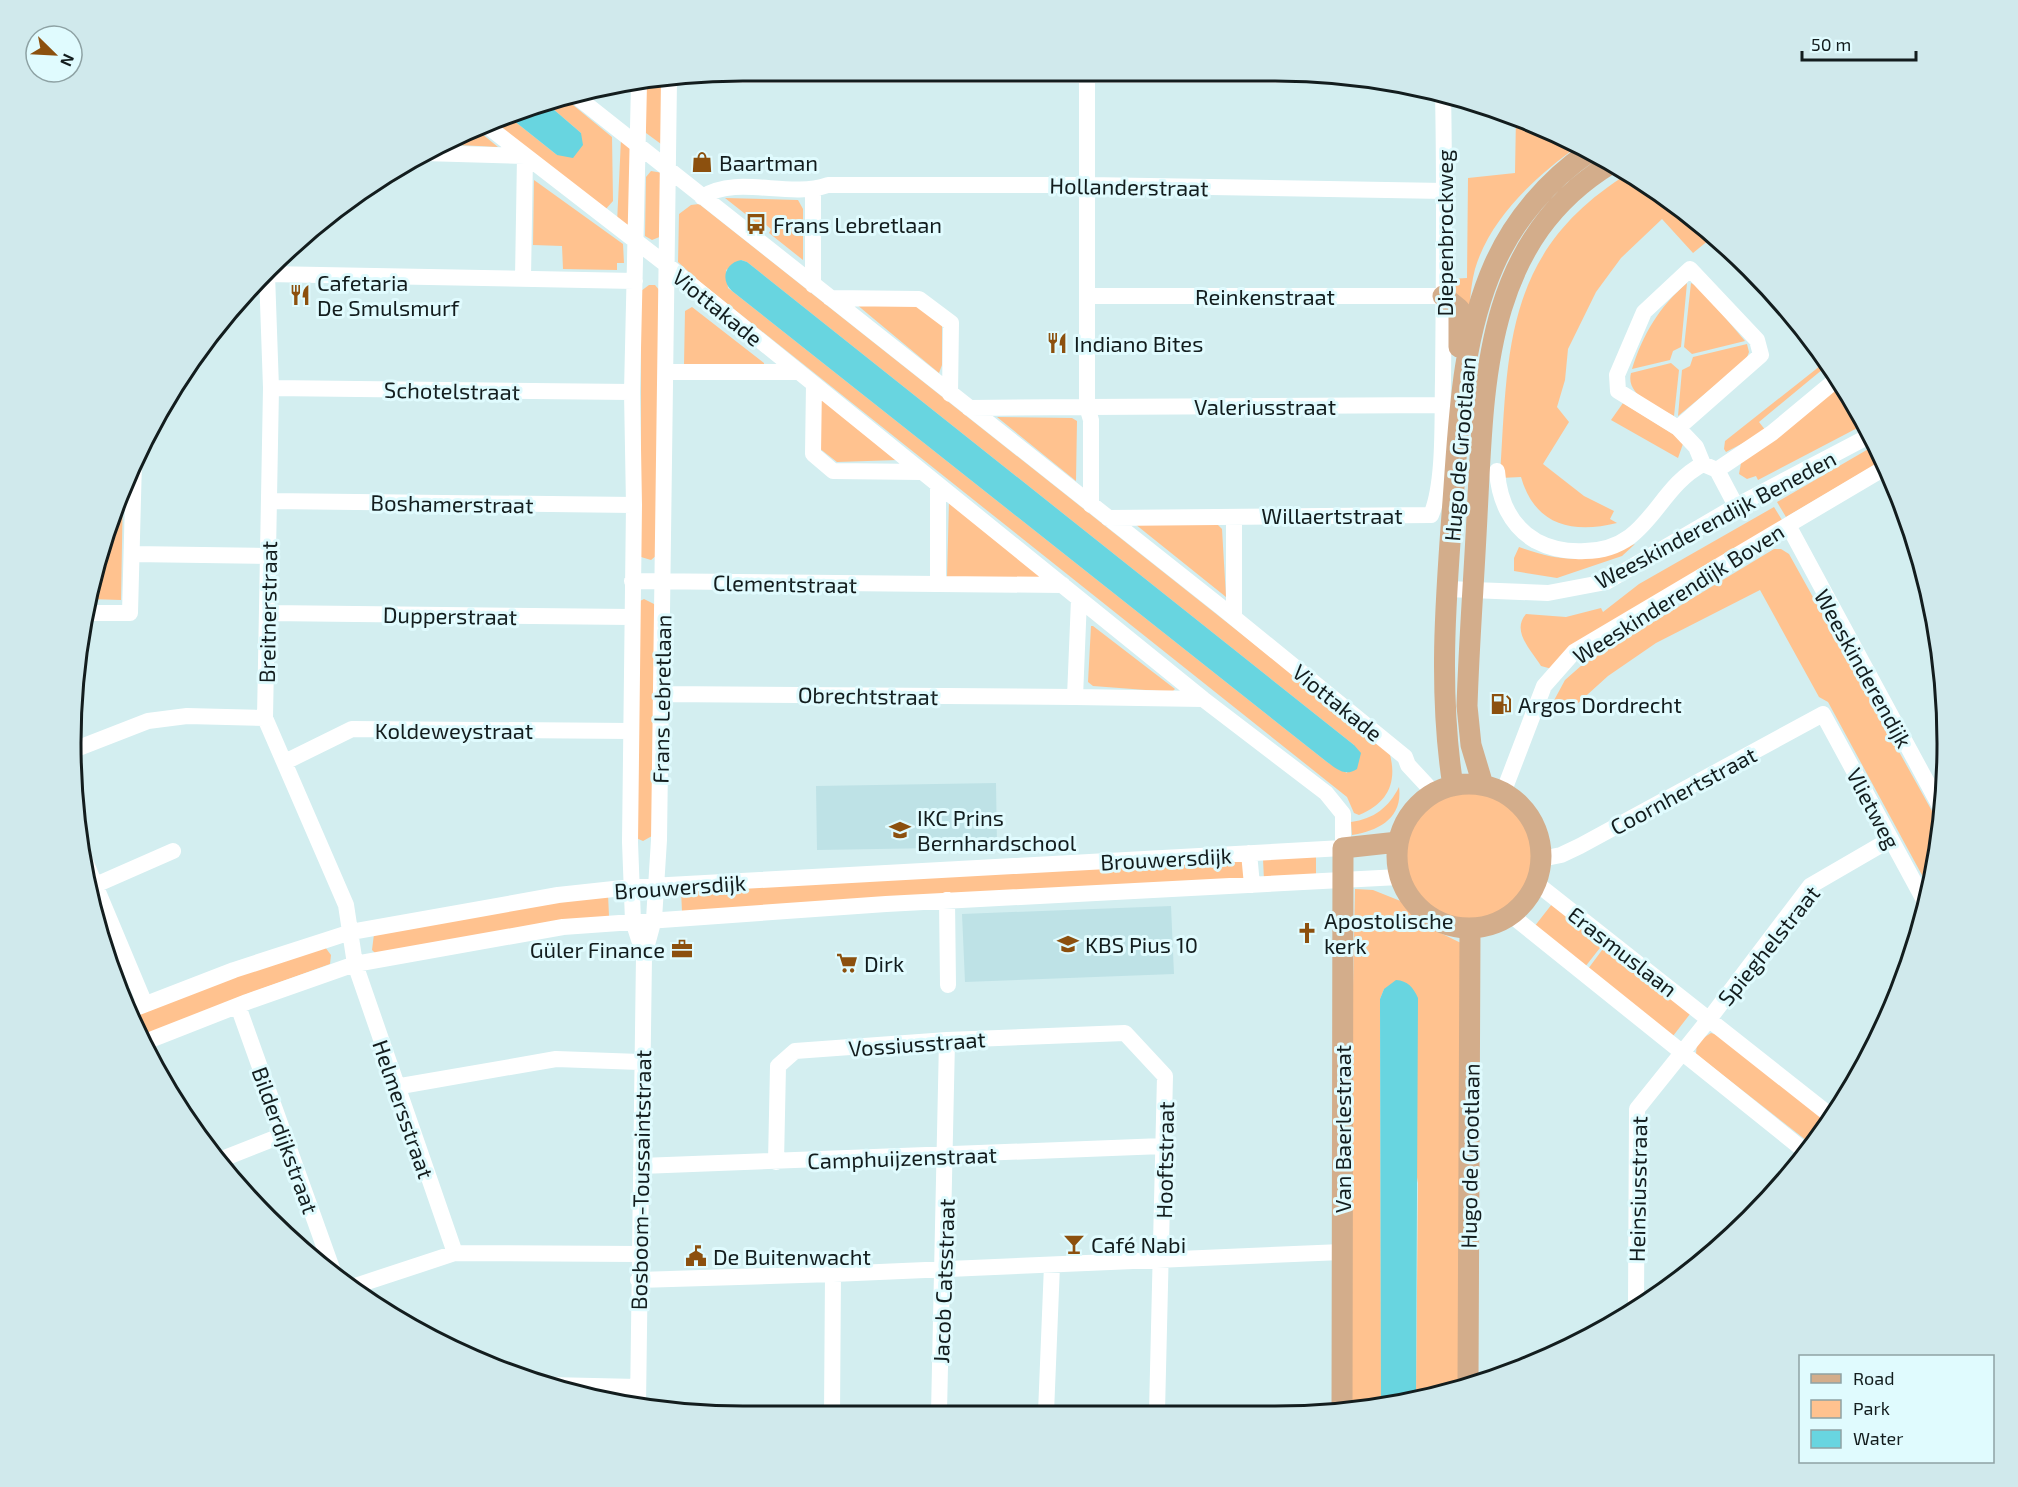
<svg xmlns="http://www.w3.org/2000/svg" width="2018" height="1487" font-family="'Exo 2',sans-serif">
  <style>
    .built { fill: #bee2e6 }
    .green { fill: #ffc28f; fill-rule: evenodd }
    .water { fill: #68d5e0 }
    .lines { fill: none; stroke-linecap: round; stroke-linejoin: round }
    .minor { stroke: #fff; stroke-width: 16 }
    .major { stroke: #d3ad8b; stroke-width: 21 }
    .labels { text-anchor: middle; dominant-baseline: central; stroke-width: 6; stroke-linejoin: round; paint-order: stroke }
    .poi-label { font-size: 22px; fill: #131d1e; stroke: #e0fbfe; text-anchor: start }
    .street-label { font-size: 22px; fill: #131d1e; stroke: #e0fbfe }
    .rim { fill: none; stroke: #131d1e; stroke-width: 3 }
  </style>
  <rect width="100%" height="100%" fill="#d3eef0"/>
  <path class="built" d="M996,783L997,847L817,850L816,786Z
    M1171,906L1174,974L965,982L962,914Z"/>
  <path class="green" d="M664,81L661,144L646,133L643,84Z
    M562,96L612,137L613,201L605,210L494,122L508,116L557,155L581,133L545,102Z
    M1516,116L1532,122L1578,146C1536,176 1490,218 1475,269C1469,292 1469,320 1467,344L1450,289V279L1467,278L1468,178L1515,173Z
    M476,129L498,147L439,144Z
    M621,139L631,150L629,226L617,223Z
    M651,171L663,173L662,236L652,240L645,236L646,177Z
    M1629,173L1648,184L1715,235L1693,253L1662,219L1621,258L1596,292L1568,349L1565,380L1557,407L1569,422L1543,464L1584,496L1614,511L1610,519L1617,523C1573,534 1535,526 1521,477L1500,478C1508,348 1504,250 1629,173Z
    M534,180L623,244L624,263H617V270L563,269L562,246L533,245Z
    M725,198L798,200L803,209V260L769,233L771,229L761,221L758,224Z
    M699,204L1389,751C1398,781 1389,803 1359,815L1354,813L1347,797L700,282L678,262L679,214L691,205ZM741,260L747,262L1354,745L1347,773L1327,762L732,291L728,288L726,270Z
    M1687,283L1681,347L1673,351L1670,360L1632,369C1643,334 1659,307 1687,283Z
    M1691,283L1699,287L1745,341L1692,354L1684,347Z
    M649,285H655L660,291L657,555L651,560L641,557V291Z
    M856,304H916L942,322V365L939,373Z
    M692,307L764,363V366L684,365L685,311Z
    M1747,344L1749,352L1746,360L1678,416L1682,370L1690,366L1693,357Z
    M1671,363L1679,370L1674,416C1658,406 1625,396 1631,373Z
    M1820,366L1823,369L1759,422L1766,431L1726,452L1724,449L1725,441Z
    M1840,385L1865,424L1758,480L1756,476L1747,479L1739,474L1741,463Z
    M821,398L898,460L837,462L819,448Z
    M1623,403L1684,441L1678,458L1611,420Z
    M997,417L1072,418L1077,421L1076,481Z
    M1877,444L1883,460L1786,517L1777,502Z
    M123,488L121,600L89,599L106,527Z
    M949,501L1043,578L947,577Z
    M1774,507L1782,520L1552,669L1541,666C1531,650 1511,631 1526,614L1566,617L1601,608L1603,612L1639,584Z
    M1135,524L1218,525L1222,529L1226,597Z
    M1635,544L1622,556L1557,578L1514,571V558L1519,547C1565,564 1589,562 1635,544Z
    M1774,549H1781L1789,554L1942,829L1929,888L1828,702L1819,697L1760,590L1656,643L1608,676L1577,704L1568,709L1551,706L1565,680L1582,665Z
    M644,599L656,605L652,836L643,841L636,838V603Z
    M1091,626H1093L1175,689L1172,692L1093,686L1088,682Z
    M1399,787C1403,818 1379,831 1352,835L1351,822C1374,819 1389,807 1399,787Z
    M1404 857a66 66 0 1 1 132 0a66 66 0 1 1-132 0Z
    M1316,855V875L1264,880L1263,859Z
    M1239,858L1246,862L1244,879L682,912L681,890Z
    M1355,889L1373,890L1403,902L1420,923L1463,944L1464,1384L1416,1396L1418,1183L1384,989L1380,999L1381,1406L1351,1411V1084Z
    M608,894L609,916L376,954L372,950L374,934Z
    M1552,904L1603,944L1585,967L1534,927Z
    M322,943L331,955L330,964L244,995L143,1037L130,1016Z
    M1605,946L1690,1014L1673,1036L1588,969Z
    M1711,1033L1724,1037L1828,1121L1811,1144L1696,1054L1697,1042Z"/>
  <path class="water" d="M545,102L581,133L583,145L573,158L557,155L508,116Z
    M741,260L747,262L1354,745L1361,753L1357,769C1345,777 1337,769 1327,762L732,291C720,280 725,263 741,260Z
    M1396,980C1408,981 1413,987 1418,998L1416,1396L1381,1406L1380,999L1384,989Z"/>
  <g class="lines">
    <path class="minor" d="M1087,71V407L1442,405
      M713,75H1308
      M639,84L632,392L634,505L630,842L633,921L644,955
      M572,93L1221,607L1405,757L1408,765L1434,793
      M423,153L525,156L523,278
      M813,190V285
      M702,197C739,174 787,199 828,185H1088L1445,191
      M267,274L271,388L265,718L346,905L355,964L455,1253
      M267,274L635,281
      M1087,296H1443
      M830,298L919,299L951,323L950,394
      M666,372H798
      M814,384L813,454L833,471L922,472
      M271,388L632,392
      M969,408L1087,407L1091,420V505
      M1678,428L1618,391L1617,375L1644,312L1690,269L1757,340L1761,355L1678,428L1696,447L1703,464L1717,470L1772,433L1837,379
      M1717,470L1736,506
      M1497,471C1499,499 1510,526 1536,541C1551,549 1568,552 1585,551C1650,550 1654,490 1703,464
      M938,485V584L1063,585
      M269,501L634,505
      M1108,518L1431,515C1445,483 1442,417 1443,380C1444,284 1445,188 1443,93
      M1234,519V617
      M1788,525L1942,810
      M132,554L269,556
      M632,581L938,584
      M1447,589L1548,593L1606,582L1736,506L1871,435
      M1079,599L1075,697L1203,699
      M86,613H130L134,461
      M268,613L632,617
      M661,694L1075,697
      M76,749L148,721L187,716L265,718
      M285,762L352,729L631,731
      M1503,793L1544,686L1574,652L1886,467
      M1249,853L1252,885
      M83,856L145,1004
      M1541,859L1561,855L1580,846L1823,714L1925,902
      M1536,883L1831,1116
      M91,887L173,851
      M947,900L948,985
      M1511,915L1806,1152
      M238,1006L334,1274
      M128,1011L234,970L351,932L558,895L632,887L1343,848V814L1326,793L1203,699L668,266L486,125
      M145,1042L247,1002L355,964L563,927L886,904L1399,877
      M395,1087L556,1059L640,1062
      M217,1161L283,1135
      M776,1162L778,1066L795,1051L947,1040L1125,1033L1165,1076L1157,1412
      M641,1166L1163,1146
      M638,1280L833,1274L1342,1252
      M352,1287L455,1253L638,1254
      M1636,1305L1637,1109L1710,1018L1810,886L1891,839
      M549,1385L638,1387
      M638,1405L644,956L654,919L659,840L669,80
      M939,1413L947,1040
      M1046,1413L1052,1265
      M832,1414L833,1274"/>
    <path class="major" d="M1443,296L1459,309V347
      M1397 856a72 72 0 1 1 144 0a72 72 0 1 1-144 0Z
      M1483,785L1471,745L1467,706C1469,643 1474,579 1477,516C1484,383 1483,242 1610,164
      M1453,786C1438,691 1446,595 1453,501C1459,421 1461,340 1494,265C1514,220 1548,180 1589,152
      M1468,1382L1470,929
      M1342,1411L1343,848L1398,842"/>
  </g>
  <defs>
    <symbol id="shop-bare" viewBox="-9 -9 18 18"><path d="M-5-2.5h2.3a2.7 3.5 0 0 1 5.4 0H5L5.5 6h-11ZM-1.5-2.5h3a1.5 2.3 0 0 0-3 0Z" fill="#8c500e" stroke="#e0fbfe" stroke-width="2.5" paint-order="stroke"/></symbol>
    <symbol id="bus-bare" viewBox="-9 -9 18 18"><path d="M-5-6H5V4H4V6H2V4H-2V6H-4V4H-5ZM-3.5-4V0h7V-4ZM-3.5 1.2v1.5H-2V1.2ZM2 1.2v1.5H3.5V1.2Z" fill="#8c500e" stroke="#e0fbfe" stroke-width="2.5" paint-order="stroke"/></symbol>
    <symbol id="restaurant-bare" viewBox="-9 -9 18 18"><path d="M-5-6h1v4h1v-4h1v4h1v-4h1v5L-1.5 .5V6h-2V.5L-5-1ZM5-6V6H3V1.5H1.5Q1.5-4 5-6Z" fill="#8c500e" stroke="#e0fbfe" stroke-width="2.5" paint-order="stroke"/></symbol>
    <symbol id="fuel-bare" viewBox="-9 -9 18 18"><path d="M-5.5-6h7V0h2V4h1.3V-2.5L3-4.5l.8-.8L6-3V5H2.5V1h-1V6h-7ZM-4.2-4.7v3.2H.2V-4.7Z" fill="#8c500e" stroke="#e0fbfe" stroke-width="2.5" paint-order="stroke"/></symbol>
    <symbol id="school-bare" viewBox="-9 -9 18 18"><path d="M0-5L7-2L0 1L-7-2ZM-4 1L0 2.5L4 1V4Q0 6-4 4Z" fill="#8c500e" stroke="#e0fbfe" stroke-width="2.5" paint-order="stroke"/></symbol>
    <symbol id="church-bare" viewBox="-9 -9 18 18"><path d="M-1.2-6h2.4v3.5h3.3v2.4h-3.3V6h-2.4V-.1h-3.3v-2.4h3.3Z" fill="#8c500e" stroke="#e0fbfe" stroke-width="2.5" paint-order="stroke"/></symbol>
    <symbol id="office-bare" viewBox="-9 -9 18 18"><path d="M-6-3h4V-5.5h4V-3h4V5H-6ZM-1-4.5V-3h2v-1.5ZM-6 0V1H6V0Z" fill="#8c500e" stroke="#e0fbfe" stroke-width="2.5" paint-order="stroke"/></symbol>
    <symbol id="supermarket-bare" viewBox="-9 -9 18 18"><path d="M-6-5.5h2.5l.6 2H6L4.5 2H-2.5L-4.4-4H-6ZM-1.5 3.2a1.3 1.3 0 1 0 .1 0ZM3 3.2a1.3 1.3 0 1 0 .1 0Z" fill="#8c500e" stroke="#e0fbfe" stroke-width="2.5" paint-order="stroke"/></symbol>
    <symbol id="bar-bare" viewBox="-9 -9 18 18"><path d="M-6-5H6L.8 .8V4.5H3.5V6h-7V4.5H-.8V.8Z" fill="#8c500e" stroke="#e0fbfe" stroke-width="2.5" paint-order="stroke"/></symbol>
    <symbol id="civic-bare" viewBox="-9 -9 18 18"><path d="M-.6-6.5H3V-4.5H.6V-3L4-1V1h2V6H-6V1h2V-1L-.6-3ZM-1.2 2.5V6h2.4V2.5Z" fill="#8c500e" stroke="#e0fbfe" stroke-width="2.5" paint-order="stroke"/></symbol>
  </defs>
  <g fill-rule="evenodd">
    <use href="#shop-bare" x="687" y="147" width="30" height="30"/>
    <use href="#bus-bare" x="741" y="209" width="30" height="30"/>
    <use href="#restaurant-bare" x="285" y="280" width="30" height="30"/>
    <use href="#restaurant-bare" x="1042" y="328" width="30" height="30"/>
    <use href="#fuel-bare" x="1486" y="689" width="30" height="30"/>
    <use href="#school-bare" x="885" y="815" width="30" height="30"/>
    <use href="#church-bare" x="1292" y="918" width="30" height="30"/>
    <use href="#school-bare" x="1053" y="929" width="30" height="30"/>
    <use href="#office-bare" x="667" y="934" width="30" height="30"/>
    <use href="#supermarket-bare" x="832" y="948" width="30" height="30"/>
    <use href="#bar-bare" x="1059" y="1229" width="30" height="30"/>
    <use href="#civic-bare" x="681" y="1241" width="30" height="30"/>
  </g>
  <g class="labels">
    <g class="poi-label">
      <text x="719" y="162">Baartman</text>
      <text x="773" y="224">Frans Lebretlaan</text>
      <text x="317" y="282">Cafetaria<tspan x="317" dy="25">De Smulsmurf</tspan></text>
      <text x="1074" y="343">Indiano Bites</text>
      <text x="1518" y="704">Argos Dordrecht</text>
      <text x="917" y="817">IKC Prins<tspan x="917" dy="25">Bernhardschool</tspan></text>
      <text x="1324" y="920">Apostolische<tspan x="1324" dy="25">kerk</tspan></text>
      <text x="1085" y="944">KBS Pius 10</text>
      <text x="665" y="949" text-anchor="end">Güler Finance</text>
      <text x="864" y="963">Dirk</text>
      <text x="1091" y="1244">Café Nabi</text>
      <text x="713" y="1256">De Buitenwacht</text>
    </g>
    <g class="street-label">
      <text transform="translate(1129 186) rotate(1)">Hollanderstraat</text>
      <text transform="translate(1444 233) rotate(-90)">Diepenbrockweg</text>
      <text x="1265" y="296">Reinkenstraat</text>
      <text transform="translate(718 307) rotate(39)">Viottakade</text>
      <text transform="translate(452 390) rotate(1)">Schotelstraat</text>
      <text x="1265" y="406">Valeriusstraat</text>
      <text transform="translate(1459 449) rotate(-85)">Hugo de Grootlaan</text>
      <text transform="translate(452 503) rotate(1)">Boshamerstraat</text>
      <text x="1332" y="515">Willaertstraat</text>
      <text transform="translate(1715 519) rotate(-28)">Weeskinderendijk Beneden</text>
      <text transform="translate(785 583) rotate(1)">Clementstraat</text>
      <text transform="translate(1678 593) rotate(-32)">Weeskinderendijk Boven</text>
      <text transform="translate(267 612) rotate(-89)">Breitnerstraat</text>
      <text transform="translate(450 615) rotate(1)">Dupperstraat</text>
      <text transform="translate(1864 668) rotate(61)">Weeskinderendijk</text>
      <text transform="translate(868 695) rotate(1)">Obrechtstraat</text>
      <text transform="translate(661 699) rotate(-89)">Frans Lebretlaan</text>
      <text transform="translate(1338 702) rotate(39)">Viottakade</text>
      <text x="454" y="730">Koldeweystraat</text>
      <text transform="translate(1683 790) rotate(-28)">Coornhertstraat</text>
      <text transform="translate(1874 808) rotate(62)">Vlietweg</text>
      <text transform="translate(1166 858) rotate(-3)">Brouwersdijk</text>
      <text transform="translate(680 886) rotate(-4)">Brouwersdijk</text>
      <text transform="translate(1768 945) rotate(-51)">Spieghelstraat</text>
      <text transform="translate(1623 951) rotate(38)">Erasmuslaan</text>
      <text transform="translate(917 1043) rotate(-4)">Vossiusstraat</text>
      <text transform="translate(404 1109) rotate(71)">Helmersstraat</text>
      <text transform="translate(1342 1129) rotate(-90)">Van Baerlestraat</text>
      <text transform="translate(286 1140) rotate(70)">Bilderdijkstraat</text>
      <text transform="translate(1469 1156) rotate(-89)">Hugo de Grootlaan</text>
      <text transform="translate(902 1157) rotate(-2)">Camphuijzenstraat</text>
      <text transform="translate(1164 1160) rotate(-89)">Hooftstraat</text>
      <text transform="translate(640 1180) rotate(-89)">Bosboom-Toussaintstraat</text>
      <text transform="translate(1637 1189) rotate(-89)">Heinsiusstraat</text>
      <text transform="translate(943 1281) rotate(-88)">Jacob Catsstraat</text>
    </g>
  </g>
  <path d="M0 0H2018V1487H0ZM743 81H1275A662 662 0 0 1 1937 743V744A662 662 0 0 1 1275 1406H743A662 662 0 0 1 81 744V743A662 662 0 0 1 743 81Z" fill="#d0e9ec" fill-rule="evenodd"/>
  <path class="rim" d="M743 81H1275A662 662 0 0 1 1937 743V744A662 662 0 0 1 1275 1406H743A662 662 0 0 1 81 744V743A662 662 0 0 1 743 81Z"/>
  <rect x="1799" y="1355" width="195" height="108" fill="#e0fbfe" stroke="#8ea2a4" stroke-width="1.5"/>
  <rect x="1811" y="1374" width="30" height="9" fill="#d3ad8b" stroke="#8ea2a4" stroke-width="1.5"/>
  <text x="1853" y="1385" font-size="18" fill="#131d1e">Road</text>
  <rect x="1811" y="1400" width="30" height="18" fill="#ffc28f" stroke="#8ea2a4" stroke-width="1.5"/>
  <text x="1853" y="1415" font-size="18" fill="#131d1e">Park</text>
  <rect x="1811" y="1430" width="30" height="18" fill="#68d5e0" stroke="#8ea2a4" stroke-width="1.5"/>
  <text x="1853" y="1445" font-size="18" fill="#131d1e">Water</text>
  <g transform="translate(54 54) rotate(114)"><circle r="28" fill="#e0fbfe" stroke="#8ea2a4" stroke-width="1.5"/>
  <path d="M0-4.5L10 22L0 15L-10 22Z" fill="#8c500e"/>
  <text y="-9" font-size="16" font-weight="bold" text-anchor="middle" fill="#131d1e">N</text>
  </g>
  <path d="M1802 51v9h114v-9" fill="none" stroke="#131d1e" stroke-width="3"/>
  <text x="1811" y="51" font-size="18" fill="#131d1e" stroke="#e0fbfe" stroke-width="4.5" paint-order="stroke">50 m</text>
</svg>
